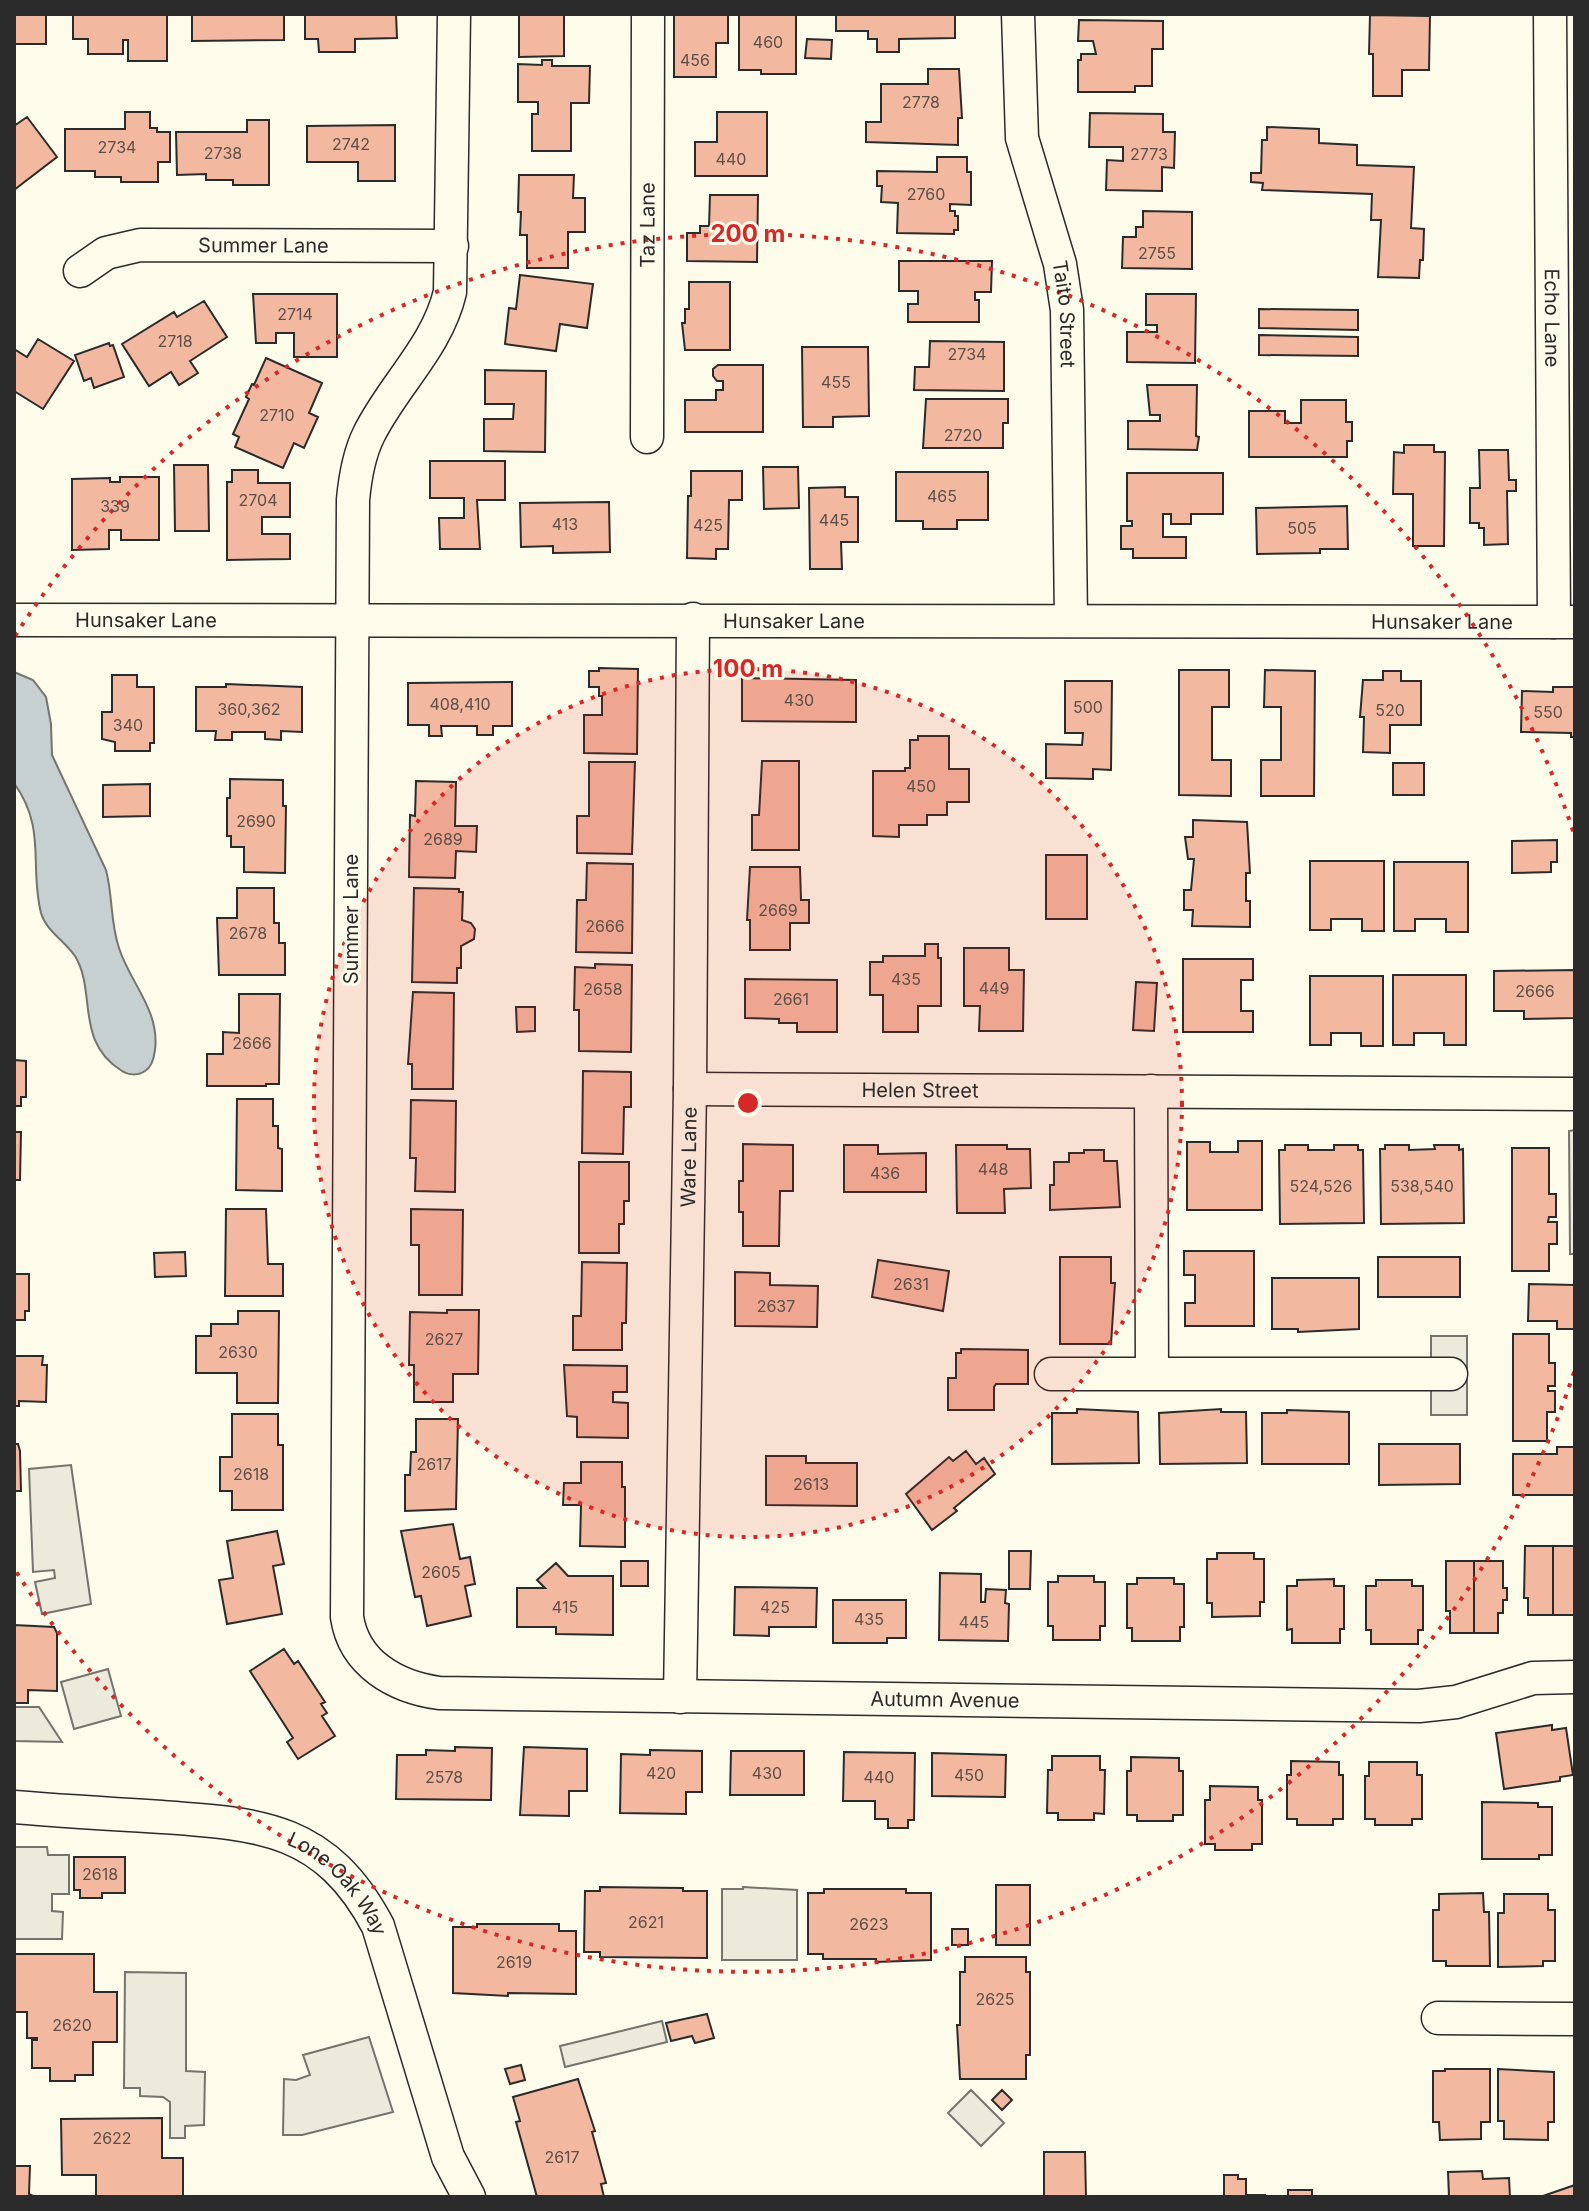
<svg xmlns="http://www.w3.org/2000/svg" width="1589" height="2211" font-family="Inter,sans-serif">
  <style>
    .parking { fill: #eceadb; stroke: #74746e; stroke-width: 2 }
    .water { fill: #c7d0d0; stroke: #74746e; stroke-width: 2 }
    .building { fill: #f2b8a0; stroke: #2b2b2b; stroke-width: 2 }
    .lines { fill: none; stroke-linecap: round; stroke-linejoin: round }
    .minor-casing { stroke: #2b2b2b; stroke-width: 35 }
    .minor { stroke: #fdfbea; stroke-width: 32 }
    .ring { fill: none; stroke: #d62828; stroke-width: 4; stroke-dasharray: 4 8 }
    .labels { text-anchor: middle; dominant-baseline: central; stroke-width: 6; stroke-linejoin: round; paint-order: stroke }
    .number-label { font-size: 16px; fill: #5d4e48 }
    .street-label { font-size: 20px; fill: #2b2b2b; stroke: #fdfbea }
    .centre { fill: #d62828; stroke: #fdfbea; stroke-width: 4 }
    .ring-label { font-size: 24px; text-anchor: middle; font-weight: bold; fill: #d62828; stroke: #fdfbea; stroke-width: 6; stroke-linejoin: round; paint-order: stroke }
  </style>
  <rect width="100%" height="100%" fill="#fdfbea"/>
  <path class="parking" d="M1575,1130V1254H1570L1569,1131Z
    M1431,1336H1467V1415H1431Z
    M71,1465L91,1604L42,1614L35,1582L55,1578L54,1570L33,1572L29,1469Z
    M108,1669L121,1716L74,1729L61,1682Z
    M14,1707H39L62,1742L14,1741Z
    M14,1847H47L48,1855H69V1894H52V1911L63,1912L62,1939H14Z
    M743,1887L797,1890V1960H722V1889H743Z
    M125,1972L186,1973V2071L205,2072L204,2125L185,2126V2138H170V2102L163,2097L140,2096V2088H124Z
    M662,2021L667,2042L565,2067L560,2046Z
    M369,2037L393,2112L302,2135H283L284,2079L296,2080L310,2075L303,2055Z
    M971,2090L1004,2123L981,2146L948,2113Z"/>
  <path class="water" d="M14,672L33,680L46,697L51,724L52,755L106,870C113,896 110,922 119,948C130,983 160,1010 155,1050C154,1058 152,1067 145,1071C138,1076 128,1075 122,1071C74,1041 97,992 75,956C65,941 46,931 41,913C29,865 47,829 14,783Z"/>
  <path class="building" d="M14,14H46V44H14Z
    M73,14H167V61H128V40H123V54H88V39H73Z
    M192,14H284V40L192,41Z
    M305,14H396L397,38L355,39V52H319L318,39H305Z
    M519,14H569H564V56L519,57Z
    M674,14H728V43H716V77H674Z
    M739,14H796V74H761V70H739Z
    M836,14H955V38L899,39V52H877V39H868V31H836Z
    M1370,15L1430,16L1429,70H1402V96H1373V54H1369Z
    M1079,20L1163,21V49H1152V86H1135V92H1078V60H1081V54H1096L1093,41H1078Z
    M807,39L832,40L831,59L805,58Z
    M542,60H552V66H590L589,103H571V151H532V114H538V102H518V64L542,65Z
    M928,69H959L962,118H958V145L866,142V122H881V84H928Z
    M125,112H150V128H157V132H170V162H158V182H121V177H95V171H65V129H125Z
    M717,112H767V176H695V142H717Z
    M1090,113L1163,114V132H1175L1174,168L1162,167V191L1106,190L1107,160L1123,161V147H1089Z
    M27,117L57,157L14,190V126Z
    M247,120H269V185H233V180H206V174L177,175L176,132H247Z
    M395,125V181H358V162H307V126Z
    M1267,127L1319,129V143L1357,145V165L1414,167L1411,228L1424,229L1423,260H1420L1419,278L1378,277L1381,220H1371L1372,194L1262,190L1263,183L1251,182V173H1261L1262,140H1267Z
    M937,157H967V172H971V205L950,204V211H955V216H958V230H954V234L897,233L898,203L881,202L882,186H877V171L937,172Z
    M519,175H574L573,198H585V232H568V268H527V235H520L521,212H518Z
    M710,195H758L757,262L687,261V233H700V226H709Z
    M1143,211L1192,212V269L1122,268L1123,237H1136V227H1143Z
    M899,261H992L991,292H975V300H979V322H908V304H918V291H899Z
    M520,275L593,284L587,328L560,324L556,351L505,344L509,308L516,309Z
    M689,282H730V350H685L682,323H685V309H689Z
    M253,294H337V357H294V333H276V343H256Z
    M1146,294H1196L1195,363L1127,362V332H1157V325H1146Z
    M204,301L227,337L190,361L198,373L179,385L171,372L149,386L122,344L174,312L177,317Z
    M1259,309L1358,310V330L1259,328Z
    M1259,335L1358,337V356L1259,355Z
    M38,339L74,361L43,409L14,391V349L27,357Z
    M930,341L1004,342V391L914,390L915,367H929Z
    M109,343L110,346L113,345L124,377L94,388L91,378L84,381L75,355Z
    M802,347H868L869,416L833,417V427H803Z
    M266,358L322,383L309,413L318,417L304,448L294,443L283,468L235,447L239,437L233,434L249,399L246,397L252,384L254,385Z
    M718,365H763V432H685V400H716V390H723V381H717L713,376V369Z
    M485,370L546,371L545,452L484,451V419H513L514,404H485Z
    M1147,385H1197L1196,436L1199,437L1197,450L1128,449V421H1160V415H1150Z
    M926,399H1008V423H1003V448H923Z
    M1301,400H1346V422H1352V441H1347V457H1249V411H1285V423H1301Z
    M1404,445H1434V452H1445L1444,546H1413V494H1393L1394,452L1404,453Z
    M1479,450H1508L1509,480H1516V491H1507L1508,544L1484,545V528H1479V523H1470V488H1480Z
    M430,461H505V500H477L480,549H440L439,518H464V498H430Z
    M174,465H208L209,531H175Z
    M763,467H798L799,508L764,509Z
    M232,470H258V483H290V517H262V534H290V559L227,560V482H232Z
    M691,471H742V500H729L728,549H716V559L687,558L688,496H691Z
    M896,472H988V520H957V529H923V521H896Z
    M1127,473H1223V514H1191V524H1171V514H1163V537H1186V558H1133V549H1121V526H1132V521H1127Z
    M120,477H159V540H121V530H109V549L72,550V479L110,478V482H120Z
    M845,487V497H858V542H841L842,569H810L809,488Z
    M609,502L610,552L553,553V546L521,547L520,503Z
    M1347,506L1348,549H1320V553L1257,554L1256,508Z
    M599,668L638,669L637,754L584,753V715H602V696H599V687H589V671H599Z
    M1179,670H1229V707H1212V760H1231V796L1179,795Z
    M1265,670L1315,671L1314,796H1261V760H1281V707H1264Z
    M1383,671H1401V681H1421V725H1390V753L1363,752L1364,717H1360L1363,680H1383Z
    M112,675H137V687H154V743H150V751H115V742L102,739V712H112Z
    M742,678L856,680V722L742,721Z
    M1065,681H1112L1111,770L1093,769V779L1046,778V744L1082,745L1083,733H1065Z
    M512,682V726H493V735H477V726H441L442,736H429V725H408V683Z
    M226,684L302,687V732L281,731V740L265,739V732H232V740H215L216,731H196V687H226Z
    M1553,687H1575V737H1571V733L1521,732L1522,691L1553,692Z
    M918,736H949V769H969V802H947V815H927V825H899V837L873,836V771H905V768H910V740H918Z
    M762,761H799V850H752V815H759Z
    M589,762H635L632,854L577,853V816H589Z
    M1393,763H1424V795H1393Z
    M230,779L283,780V806H286L285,873L244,872V847H231V836H227V798H230Z
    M416,781L456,782L455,826H477L476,852L456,851L455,878L409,877L410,815L415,816Z
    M150,784V816L103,817V785Z
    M1193,820L1247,822L1250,873H1246V901H1250V927L1192,926L1193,910H1184V890H1191L1194,859H1188L1185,837H1193Z
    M1557,840V862H1551V872L1512,873V841Z
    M1046,855H1087V919H1046Z
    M1310,861H1384V931H1362V919H1331V930H1310Z
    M1394,862H1468V932H1446V919H1415V931H1394Z
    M587,863L633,864L632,953L576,952L577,900H586Z
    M750,867H800L801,900H809V923H790V950H750V920H747Z
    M237,888H274V923H279V943H285V975H219L217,918H237Z
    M414,888L459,889V892H463L462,920L471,923L475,929L474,939L461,946V968H457V983L412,982Z
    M925,944H938V958H941V1006H918V1032H883V995H870V962H883V956H925Z
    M964,948H1009V970H1024L1023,1031H979L980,1006H964Z
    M1183,959H1253V980H1241V1011H1253V1032H1183Z
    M595,964L632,965L631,1052L579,1051V1010H574L575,967L595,968Z
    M1575,970V1018L1524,1019V1011H1494V971Z
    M1393,975H1466V1045H1444V1033H1414V1045H1393Z
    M1310,976H1383V1046H1361V1033H1331V1045H1310Z
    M745,979L837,980V1032H797V1023H779V1019L745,1018Z
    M1136,982L1157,983L1154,1031L1133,1030Z
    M413,992L454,993L453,1089H412V1064H408Z
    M239,994H280L279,1084H266V1086H207V1054H223V1032L239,1033Z
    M516,1007H535V1031L517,1032Z
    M14,1060L26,1061V1097H21V1106H14Z
    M583,1071L631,1072V1107H624L623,1154L582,1153Z
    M237,1099H273V1126H278V1148L282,1149V1191L236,1190Z
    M411,1100L456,1101L455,1192L415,1191L416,1158H410Z
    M14,1132H21L20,1180H14Z
    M1238,1141H1262V1210H1187V1142H1210V1152H1238Z
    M743,1144L793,1145V1191H780L779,1246H743V1212H739V1181H743Z
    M844,1145H878V1154L926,1153V1192H844Z
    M956,1145H1007V1149H1030L1031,1188L1004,1189L1005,1213H957Z
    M1285,1145H1308V1150H1334V1145H1358V1150H1363L1364,1223L1280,1224L1279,1150H1285Z
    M1385,1145H1409V1150L1435,1149L1434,1145H1459V1150L1463,1149L1464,1223L1381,1224L1380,1149H1385Z
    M1512,1148H1549V1194H1556V1217H1549L1548,1222H1557V1244H1549V1271H1512Z
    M1084,1150H1104V1161H1117L1120,1207L1050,1210V1185H1054V1162H1069V1153H1084Z
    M579,1162H629V1201H624V1224H619V1253H579Z
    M226,1209H266L268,1264H283V1296H225Z
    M411,1209L463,1210L462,1295H419V1245H411Z
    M1184,1251H1254V1326H1185V1303H1195V1275H1184Z
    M185,1252L186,1276L155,1277L154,1253Z
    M1060,1257H1111V1283H1115L1111,1344H1060Z
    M1378,1257H1460V1297H1378Z
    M878,1260L949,1271L943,1311L872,1297Z
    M582,1262L627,1263L626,1323H622V1350H573V1316H581Z
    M735,1272L770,1273V1285L818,1286L817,1327L735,1326Z
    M14,1274H29V1311H25V1320H14Z
    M1272,1278H1359V1329L1298,1332V1329H1272Z
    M1529,1284L1575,1285V1329H1557V1321H1528Z
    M447,1310H479L478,1374H453V1402H414V1365H409L410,1312L447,1313Z
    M238,1311H279L278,1403H237V1373H196V1336H211V1324H238Z
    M1513,1334H1549V1363H1555V1386H1548V1391H1555V1412H1547V1441H1513Z
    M961,1349L1028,1350V1384H996L994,1387V1410H948V1378H956V1353H961Z
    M15,1356H43L42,1365H47L46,1402L19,1401V1406H14Z
    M564,1365L627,1366V1392H613V1402L628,1403V1438L577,1437V1417L567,1416Z
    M1077,1409L1138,1412L1139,1463L1052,1464V1413H1077Z
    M1221,1409V1412H1246L1247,1463L1160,1464L1159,1413Z
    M1287,1410L1349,1412V1464H1262V1413H1287Z
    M232,1414H278V1445H283V1510H232V1491H220V1457H232Z
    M416,1419H458L456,1509L405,1511V1475H410L411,1452H416Z
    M14,1444H18L20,1451L21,1491H14Z
    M1379,1444H1460V1484L1379,1485Z
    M1557,1447H1575V1495H1513V1454H1557Z
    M966,1451L976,1464L984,1458L995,1474L954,1508L957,1511L932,1530L906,1494L949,1457L953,1461Z
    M766,1456H806V1463H857V1506L766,1505Z
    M581,1462H622V1487H625V1547L580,1546L581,1505H563L564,1483H581Z
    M453,1524L460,1559L470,1557L475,1584L465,1586L471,1616L427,1626L421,1596L415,1597L401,1531Z
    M277,1531L284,1564L273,1566L282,1614L227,1624L219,1580L233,1578L227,1541Z
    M1525,1546H1553V1615H1528V1598H1524Z
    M1553,1546H1575V1615H1553Z
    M1009,1551H1031L1030,1589H1009Z
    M1217,1553H1254V1559H1264V1602H1260V1616L1212,1617V1603H1207V1559H1217Z
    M621,1561H648V1586H621Z
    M1446,1561H1474V1633H1450V1611H1446Z
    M1474,1561H1503V1588H1507V1600H1503V1613H1498V1633H1474Z
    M556,1563L568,1576H613V1635L556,1634V1627H517V1588H545L537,1580Z
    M940,1573L981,1574V1602H985L986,1589L1006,1590L1005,1603L1009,1604L1008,1641L939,1640Z
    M1058,1576H1094V1582H1105V1626H1100V1640H1053V1626H1048V1582H1058Z
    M1137,1578H1174V1584H1184V1627H1180V1641H1132V1628H1127V1584H1137Z
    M1334,1579V1586H1344V1629H1340V1643H1292V1629L1287,1630V1586H1297V1580Z
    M1376,1580H1412V1586H1423V1630H1418V1644H1371V1630H1366V1586H1376Z
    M735,1587L817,1588L816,1627H769V1636L734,1635Z
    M833,1600H906V1638H887V1643H833Z
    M14,1625L54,1627L57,1633V1691L28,1690V1703H14Z
    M284,1649L294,1664L298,1661L325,1702L321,1704L327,1713L322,1716L335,1736L298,1759L287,1742L293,1738L250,1671Z
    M1552,1725V1730L1566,1728L1573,1775L1560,1777V1781L1504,1789L1496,1733Z
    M455,1747L492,1748L491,1800L396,1799L397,1755H426V1750L455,1751Z
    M524,1747L587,1749V1791H569V1816L520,1815Z
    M650,1750L702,1751V1792H686V1814L620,1813L621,1754L650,1755Z
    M731,1751H804V1795H730Z
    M844,1752L915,1753L914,1820H908V1828H888V1819H875V1801H843Z
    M932,1753L1006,1755L1005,1797L932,1796Z
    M1052,1756H1100V1770H1105L1104,1814L1094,1813V1820H1058V1813H1047L1048,1770H1052Z
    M1131,1757L1179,1758V1771H1183V1815H1173V1821H1137V1815H1127V1771H1131Z
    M1291,1761L1339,1762V1775H1343V1819H1333V1825H1297V1819H1287V1775H1291Z
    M1369,1762H1417V1775H1422V1819H1412V1825H1375V1819H1365V1776H1369Z
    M1210,1786L1258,1787V1800H1262V1844H1252V1850H1215V1844H1205V1800H1210Z
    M1482,1802L1538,1803V1807H1552V1855H1539V1859H1482Z
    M74,1857H125V1893H102V1898H80V1890H74Z
    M996,1885H1030V1945H996Z
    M600,1887L683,1888V1891H707V1958L600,1957V1952H584L585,1891H600Z
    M824,1889H906V1893H931V1960L876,1962V1959H823V1954H808V1893H824Z
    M1483,1893L1484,1912H1489L1490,1966H1446V1961H1433V1910H1439V1894Z
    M1504,1894H1548V1910H1555V1961H1543V1966L1498,1967V1913H1504Z
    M477,1924H559V1931H576V1994L508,1993V1996L453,1993V1927H477Z
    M952,1929H968V1945H952Z
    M14,1954H94V1992H117V2042H93V2075H75V2081H50V2068H32V2040H37V2038H27V2012H14Z
    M965,1957H1026V1972H1030V2055H1026V2079H960L957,2025H960V1972H965Z
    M707,2014L714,2038L695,2043L692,2036L671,2041L666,2023Z
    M521,2065L525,2080L510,2084L505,2069Z
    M1445,2069H1490V2122H1481V2139L1440,2140L1439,2122H1433V2071H1445Z
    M1498,2069L1554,2072V2122H1548V2140L1504,2139V2121H1498Z
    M578,2079L595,2131L592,2132L606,2183L601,2184L604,2197H537L516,2122L520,2121L513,2097Z
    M1002,2090L1012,2100L1002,2110L992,2100Z
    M162,2118V2158H183V2197H96V2175H62L61,2119Z
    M1044,2152H1085L1086,2197H1044Z
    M14,2166H30L29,2194L35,2197H14Z
    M1482,2171L1483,2179L1509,2178L1510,2197H1449L1448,2172Z
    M1224,2175H1238V2179H1246V2195H1265V2197H1224Z
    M1575,2185V2197H1540Z
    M1288,2190H1312V2197H1288Z"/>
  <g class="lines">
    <defs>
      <g id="minor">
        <path id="s1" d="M454,14L450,292C437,347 394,384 369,434C359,454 355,478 353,500L347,1617C354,1664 396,1687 439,1693L1419,1706L1456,1702L1533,1678L1575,1677"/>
        <path id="s2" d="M1018,14L1022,138L1060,264L1067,310L1071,620"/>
        <path id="s3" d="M1550,14L1554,622"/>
        <path id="s4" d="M80,271L106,253L140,245L452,246"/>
        <path id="s5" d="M647,437L648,14"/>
        <path id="s6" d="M14,620L1575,622"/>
        <path id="s7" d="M690,1089L1575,1094"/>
        <path d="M1151,1091L1152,1373"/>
        <path d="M1051,1374H1451"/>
        <path id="s8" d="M680,1697L690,1089L693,619"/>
        <path id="s9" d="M14,1807C63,1811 112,1814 162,1817C262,1824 326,1828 378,1926L448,2157L469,2197"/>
        <path d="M1438,2018L1575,2019"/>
      </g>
    </defs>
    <use href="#minor" class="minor-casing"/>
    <use href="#minor" class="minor"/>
  </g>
  <circle cx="748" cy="1103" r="434" fill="#d62828" fill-opacity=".12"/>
  <g class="ring">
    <circle cx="748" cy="1103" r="434"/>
    <path d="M1574 1372A869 869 0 0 1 15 1570M15 636A869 869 0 0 1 1574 834"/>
  </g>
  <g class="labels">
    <g class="number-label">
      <text x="768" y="42">460</text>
      <text x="695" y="60">456</text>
      <text x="921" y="102">2778</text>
      <text x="351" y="144">2742</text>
      <text x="117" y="147">2734</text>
      <text x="223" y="153">2738</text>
      <text x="1149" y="154">2773</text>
      <text x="731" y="159">440</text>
      <text x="926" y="194">2760</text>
      <text x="1157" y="253">2755</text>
      <text x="295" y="314">2714</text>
      <text x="175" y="341">2718</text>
      <text x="967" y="354">2734</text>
      <text x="836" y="382">455</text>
      <text x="277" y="415">2710</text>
      <text x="963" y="435">2720</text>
      <text x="942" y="496">465</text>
      <text x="258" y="500">2704</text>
      <text x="115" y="506">339</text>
      <text x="834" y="520">445</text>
      <text x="565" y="524">413</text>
      <text x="708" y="525">425</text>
      <text x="1302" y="528">505</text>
      <text x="799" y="700">430</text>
      <text x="460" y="704">408,410</text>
      <text x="1088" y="707">500</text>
      <text x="249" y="709">360,362</text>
      <text x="1390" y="710">520</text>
      <text x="1548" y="712">550</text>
      <text x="128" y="725">340</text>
      <text x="921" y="786">450</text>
      <text x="256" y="821">2690</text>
      <text x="443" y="839">2689</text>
      <text x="778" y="910">2669</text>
      <text x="605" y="926">2666</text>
      <text x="248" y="933">2678</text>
      <text x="906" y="979">435</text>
      <text x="994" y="988">449</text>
      <text x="603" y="989">2658</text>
      <text x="1535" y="991">2666</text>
      <text x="791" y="999">2661</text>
      <text x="252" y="1043">2666</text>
      <text x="993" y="1169">448</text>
      <text x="885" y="1173">436</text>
      <text x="1321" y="1186">524,526</text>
      <text x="1422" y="1186">538,540</text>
      <text x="911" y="1284">2631</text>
      <text x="776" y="1306">2637</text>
      <text x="444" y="1339">2627</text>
      <text x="238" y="1352">2630</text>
      <text x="434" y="1464">2617</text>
      <text x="251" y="1474">2618</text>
      <text x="811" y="1484">2613</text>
      <text x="441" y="1572">2605</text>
      <text x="565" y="1607">415</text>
      <text x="775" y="1607">425</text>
      <text x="869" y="1619">435</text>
      <text x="974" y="1622">445</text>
      <text x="661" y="1773">420</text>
      <text x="767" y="1773">430</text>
      <text x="969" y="1775">450</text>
      <text x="444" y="1777">2578</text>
      <text x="879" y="1777">440</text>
      <text x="100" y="1874">2618</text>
      <text x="646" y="1922">2621</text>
      <text x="869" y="1924">2623</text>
      <text x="514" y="1962">2619</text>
      <text x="995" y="1999">2625</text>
      <text x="72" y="2025">2620</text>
      <text x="112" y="2138">2622</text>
      <text x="562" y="2157">2617</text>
    </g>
    <g class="street-label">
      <text stroke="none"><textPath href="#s5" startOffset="212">Taz Lane</textPath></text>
      <text stroke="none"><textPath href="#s4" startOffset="190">Summer Lane</textPath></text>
      <text stroke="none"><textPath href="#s2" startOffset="306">Taito Street</textPath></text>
      <text stroke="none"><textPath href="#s3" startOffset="304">Echo Lane</textPath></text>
      <text stroke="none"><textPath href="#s6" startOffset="780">Hunsaker Lane</textPath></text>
      <text stroke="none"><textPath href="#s6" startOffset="132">Hunsaker Lane</textPath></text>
      <text stroke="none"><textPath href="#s6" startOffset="1428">Hunsaker Lane</textPath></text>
      <text transform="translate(351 919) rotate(-90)">Summer Lane</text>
      <text stroke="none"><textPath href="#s7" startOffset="230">Helen Street</textPath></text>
      <text stroke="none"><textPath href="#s8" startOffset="540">Ware Lane</textPath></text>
      <text stroke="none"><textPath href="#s1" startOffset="2262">Autumn Avenue</textPath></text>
      <text stroke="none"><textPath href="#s9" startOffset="346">Lone Oak Way</textPath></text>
    </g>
  </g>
  <circle cx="748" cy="1103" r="12" class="centre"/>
  <g class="ring-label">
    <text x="748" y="242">200 m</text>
    <text x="748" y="677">100 m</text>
  </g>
  <rect width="1589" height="2211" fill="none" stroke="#2b2b2b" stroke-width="32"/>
</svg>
